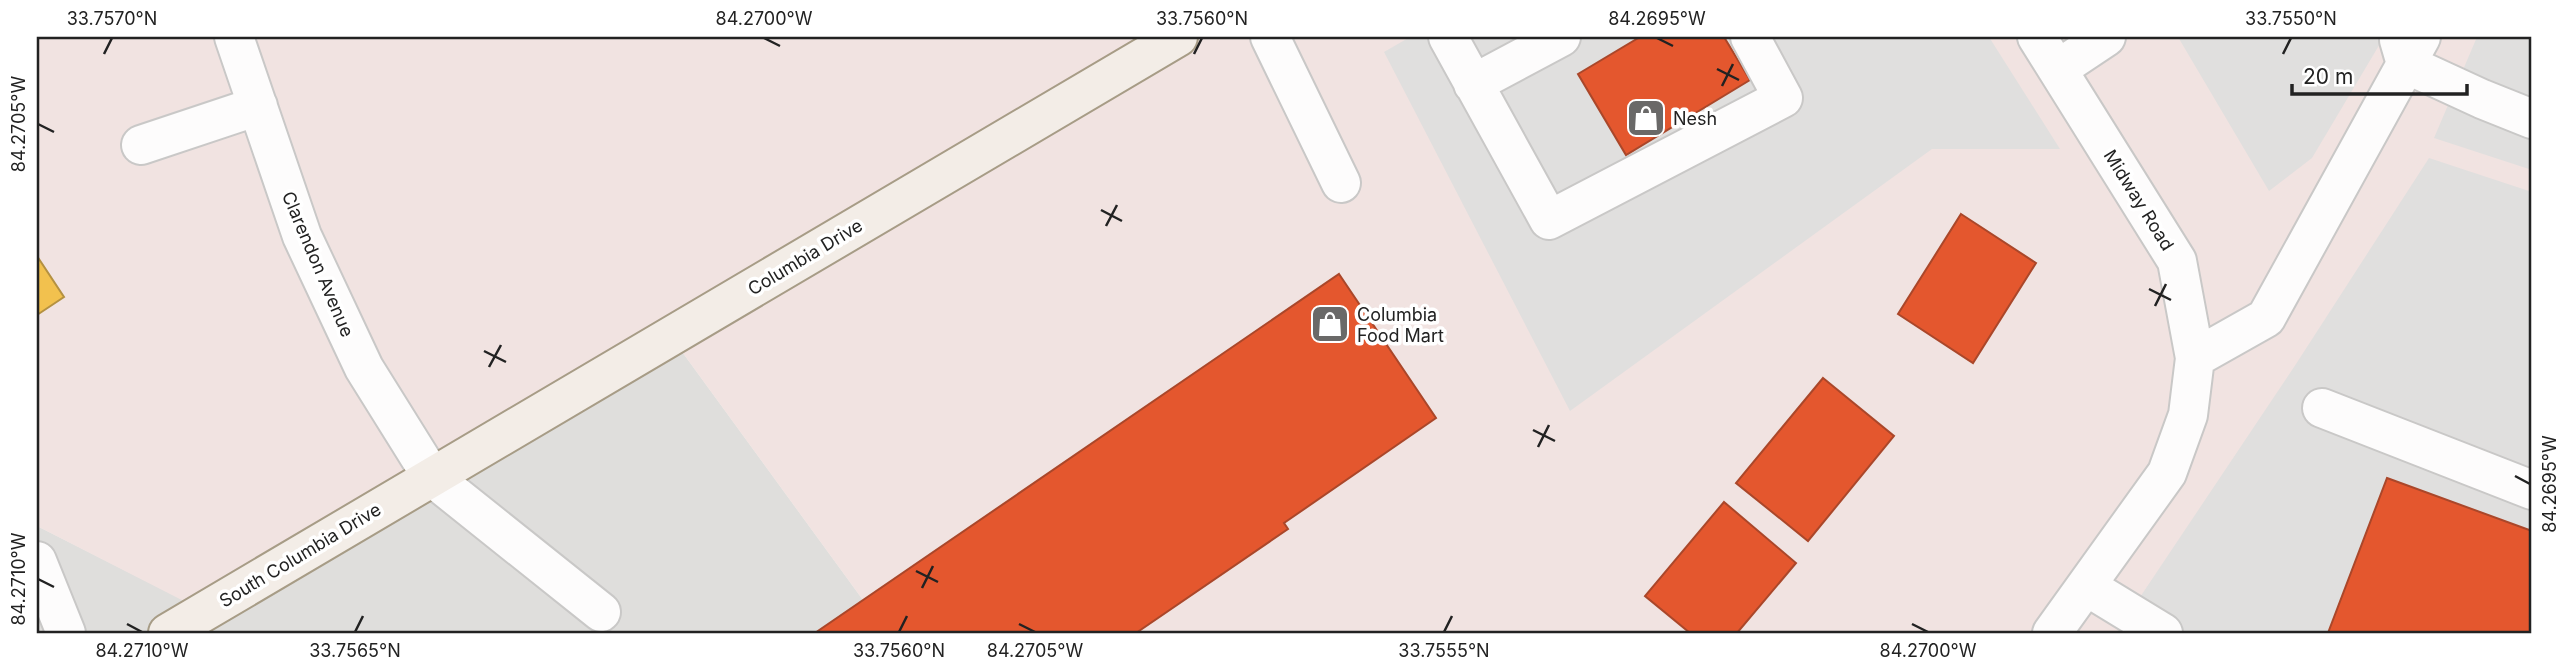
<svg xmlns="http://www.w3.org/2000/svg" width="2569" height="670" font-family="Inter,sans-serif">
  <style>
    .residential { fill: #dfdedc }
    .commercial { fill: #f1e3e1 }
    .parking { fill: #e0dfde }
    .homes { fill: #f2c14e; stroke: #b49141; stroke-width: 2 }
    .shops { fill: #e4572e; stroke: #aa472a; stroke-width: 2 }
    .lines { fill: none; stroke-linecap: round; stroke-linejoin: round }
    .minor-casing { stroke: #c9c8c7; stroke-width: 42 }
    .major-casing { stroke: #a79c86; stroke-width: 42 }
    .minor { stroke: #fdfcfc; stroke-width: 38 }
    .major { stroke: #f3ede7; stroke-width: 38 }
    .ticks { fill: none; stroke: #222; stroke-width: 2.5 }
    .labels { text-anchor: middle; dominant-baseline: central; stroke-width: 7; stroke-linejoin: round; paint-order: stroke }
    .poi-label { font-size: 18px; fill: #222; stroke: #fff; text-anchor: start }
    .street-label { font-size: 18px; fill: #222; stroke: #fff }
    .neatline { fill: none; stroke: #222; stroke-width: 2.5 }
    .ticks-label { font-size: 18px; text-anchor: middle; fill: #222 }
  </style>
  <rect width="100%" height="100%" fill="#f0eeeb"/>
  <path class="residential" d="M661,323L887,633H37V526L213,615Z"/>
  <path class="commercial" d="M37,37H2532V633H887L661,323L213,616L37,526Z"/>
  <path class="parking" d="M1410,37H1989L2060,149H1932L1570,411L1384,52Z
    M2178,37H2384L2312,158L2269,191Z
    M2477,37H2532V170L2434,138Z
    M2429,158L2532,192V531L2387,478L2328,633H2116L2296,364Z"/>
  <path class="homes" d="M37,256L64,297L37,315Z"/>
  <path class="shops" d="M1640,37H1724L1750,80L1626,155L1578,74Z
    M1961,214L2036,263L1973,363L1898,314Z
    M1339,274L1436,418L1284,523L1288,529L1136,633H815Z
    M1823,378L1894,436L1808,541L1736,483Z
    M2387,478L2532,531V633H2328Z
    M1724,502L1796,563L1737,633H1690L1645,596Z"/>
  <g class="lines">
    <defs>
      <path id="minor" d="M234,37L302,236L364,368L432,477L601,612
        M1270,37L1341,183
        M1448,37L1549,220L1783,98L1750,37
        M2037,37L2177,261L2195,358L2188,415L2167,473L2052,633
        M2399,40L2406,64L2482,99L2532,119
        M2058,69L2106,37
        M1473,84L1561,37
        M141,145L258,106
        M2195,358L2266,318L2421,37
        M2322,408L2532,490
        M37,561L66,633
        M2086,586L2163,633"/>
      <path id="major" d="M168,633L1178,37"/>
    </defs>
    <use href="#minor" class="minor-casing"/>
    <use href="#major" class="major-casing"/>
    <use href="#minor" class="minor"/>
    <use href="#major" class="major"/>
  </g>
  <path class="ticks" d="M764,38L780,46M1657,38L1673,46M104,54L112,38M1194,54L1202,38M2283,54L2291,38M1717,69L1739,80M1722,86L1733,64M38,124L54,132M1101,210L1122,221M1106,226L1117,205M2149,289L2171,300M2155,306L2166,284M484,351L506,362M489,367L501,345M1533,430L1555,441M1538,447L1549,425M2515,476L2530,484M916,571L938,582M38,579L54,587M922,588L933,566M127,624L142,632M1019,624L1035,632M1912,624L1928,632M355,632L363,616M899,632L907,616M1444,632L1452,616"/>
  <defs>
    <symbol id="shop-square" viewBox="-11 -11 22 22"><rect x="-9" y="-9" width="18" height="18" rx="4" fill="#6a6968" stroke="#fff"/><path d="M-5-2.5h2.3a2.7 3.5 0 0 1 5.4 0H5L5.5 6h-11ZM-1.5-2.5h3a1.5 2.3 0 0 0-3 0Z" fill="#fff"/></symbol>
  </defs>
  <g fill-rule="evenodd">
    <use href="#shop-square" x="1624" y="96" width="44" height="44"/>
    <use href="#shop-square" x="1308" y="302" width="44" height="44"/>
  </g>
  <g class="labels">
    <g class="poi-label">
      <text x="1673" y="118">Nesh</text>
      <text x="1357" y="314">Columbia<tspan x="1357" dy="21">Food Mart</tspan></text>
    </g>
    <g class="street-label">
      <text transform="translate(2139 200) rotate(58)">Midway Road</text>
      <text transform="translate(805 257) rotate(-31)">Columbia Drive</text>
      <text transform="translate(318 264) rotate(67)">Clarendon Avenue</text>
      <text transform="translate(300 555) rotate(-31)">South Columbia Drive</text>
    </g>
  </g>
  <rect width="2569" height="670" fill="none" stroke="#ffffff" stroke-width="77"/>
  <path d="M2292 84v10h175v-10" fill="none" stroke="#222222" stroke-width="3.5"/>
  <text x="2303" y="84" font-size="21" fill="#222222" stroke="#ffffff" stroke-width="5" paint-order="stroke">20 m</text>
  <rect x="38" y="38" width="2492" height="594" class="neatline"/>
  <g class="ticks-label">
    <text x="112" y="25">33.7570°N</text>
    <text x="764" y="25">84.2700°W</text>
    <text x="1202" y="25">33.7560°N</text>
    <text x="1657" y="25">84.2695°W</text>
    <text x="2291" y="25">33.7550°N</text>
    <text transform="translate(19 124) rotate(-90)" y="6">84.2705°W</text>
    <text transform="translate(2550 484) rotate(-90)" y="6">84.2695°W</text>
    <text transform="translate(19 579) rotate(-90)" y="6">84.2710°W</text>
    <text x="142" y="657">84.2710°W</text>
    <text x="355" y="657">33.7565°N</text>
    <text x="899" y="657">33.7560°N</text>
    <text x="1035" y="657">84.2705°W</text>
    <text x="1444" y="657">33.7555°N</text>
    <text x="1928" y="657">84.2700°W</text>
  </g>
</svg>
